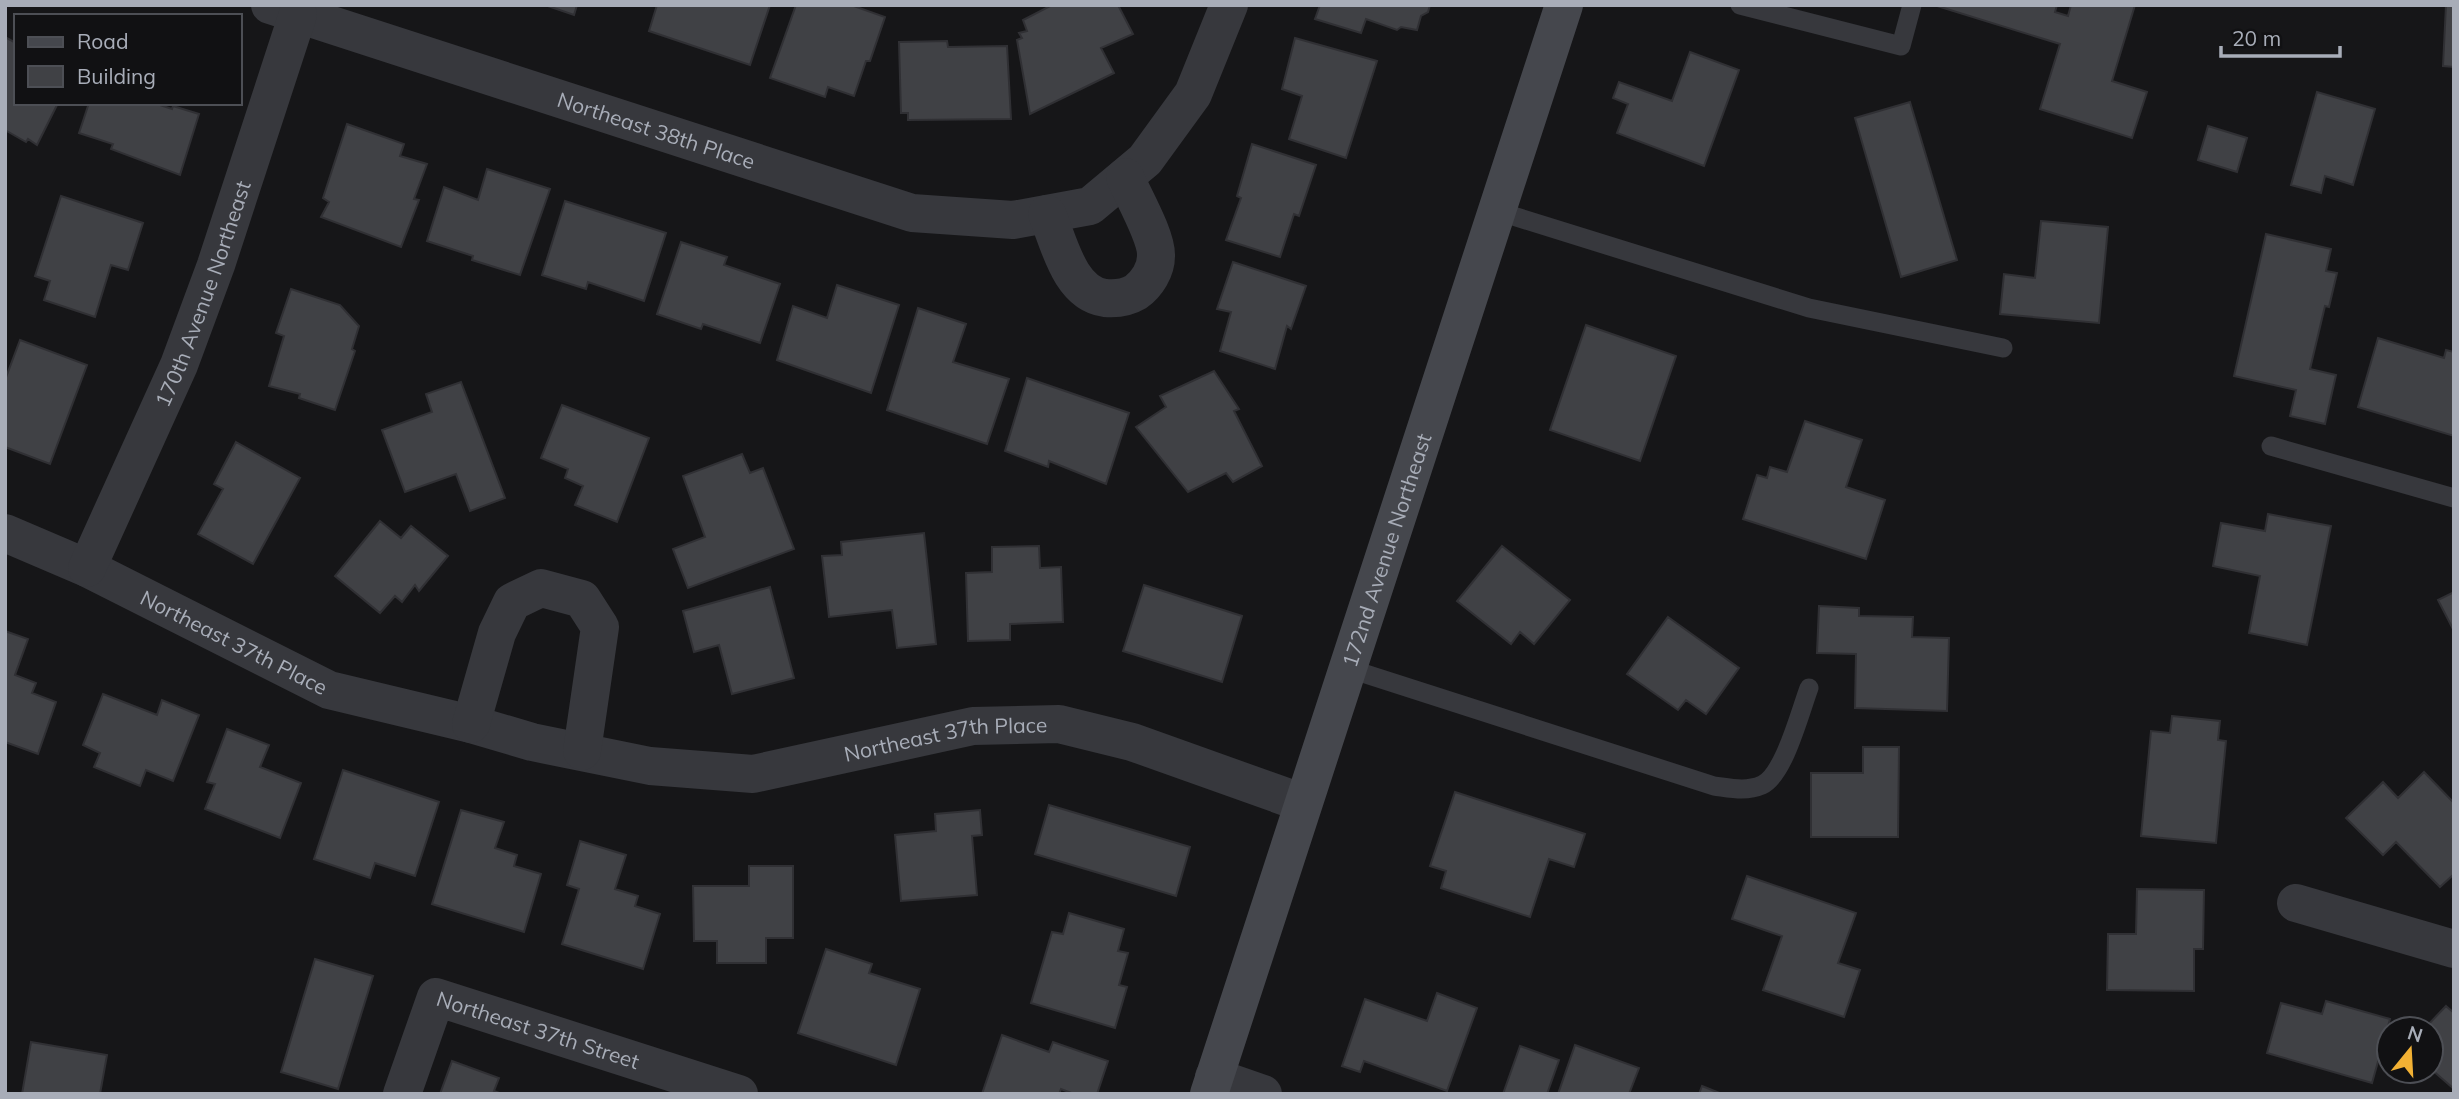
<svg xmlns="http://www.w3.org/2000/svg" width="2459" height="1099" font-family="Mulish,sans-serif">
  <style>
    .building { fill: #404145; stroke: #303034; stroke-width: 2 }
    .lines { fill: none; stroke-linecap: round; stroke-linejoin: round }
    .lane { stroke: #37383d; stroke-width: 19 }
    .street { stroke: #37383d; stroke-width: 38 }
    .secondary { stroke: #45474d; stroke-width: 38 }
    .labels { text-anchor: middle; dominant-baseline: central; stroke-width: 6; stroke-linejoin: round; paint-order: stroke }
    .street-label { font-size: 21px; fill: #a8adb8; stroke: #111113 }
  </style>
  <rect width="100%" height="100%" fill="#161618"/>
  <path class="building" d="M545,5H577L574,15Z
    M657,5H770L750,65L649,31Z
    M796,5H851L885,17L870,61H866L854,96L828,87L825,97L770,78Z
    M1052,5H1118L1133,34L1101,48L1114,73L1030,114L1017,40L1022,38L1019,33L1027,31L1023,20Z
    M1320,5H1430L1428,12L1421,16L1417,30L1401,27L1397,30L1366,19L1361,33L1315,19Z
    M1934,5H2057L2055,12L2068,16L2071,5H2135L2112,81L2147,92L2132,138L2040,109L2060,44Z
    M2446,5H2454V67L2443,66Z
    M5,37L16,43V103H58L37,145L28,139L26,142L5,130Z
    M1295,38L1377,61L1346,158L1289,139L1302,96L1282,89Z
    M947,41L948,47L1007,46L1011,119L908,120V113H901L899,42Z
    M1690,52L1739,70L1704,166L1617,133L1628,104L1613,98L1619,82L1672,101Z
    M2317,92L2375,109L2353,185L2325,176L2321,193L2291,185Z
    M1910,102L1957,260L1901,277L1855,118Z
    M89,103H154L172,109L173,106L199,114L180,175L111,149L113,144L79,133Z
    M347,124L404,144L400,156L427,164L414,199L419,200L401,247L321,217L329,202L323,198Z
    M2208,126L2247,138L2237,172L2198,160Z
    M1252,144L1316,165L1299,216L1294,214L1280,257L1226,240L1241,198L1237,196Z
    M487,169L550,189L520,275L472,260L473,256L427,241L444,187L478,200Z
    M61,196L143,223L128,270L111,265L95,317L44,300L50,281L35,276Z
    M565,201L666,233L644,301L588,282L586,289L542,275Z
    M2041,221L2108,227L2099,323L2000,314L2004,274L2035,278Z
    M2266,234L2331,249L2326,271L2337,273L2329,307L2325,306L2310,369L2336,375L2325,424L2290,416L2296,390L2234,376Z
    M681,242L727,257L724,265L780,284L760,343L703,324L701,329L657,314Z
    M1233,262L1306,286L1291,329L1287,326L1275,369L1220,351L1231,312L1217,309Z
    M837,285L899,305L871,393L777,360L793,306L827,318Z
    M291,289L340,305L359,326L352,349L355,351L335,410L299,398L300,394L269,386L284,336L276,333Z
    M918,308L966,324L953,362L1009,379L987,444L887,410Z
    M1586,325L1676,356L1640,461L1550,430Z
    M2378,338L2444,358L2446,350L2454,352V436L2358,407Z
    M20,340L87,365L50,464L5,447V380Z
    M1214,371L1239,409L1234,411L1262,466L1233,482L1226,473L1188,492L1136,427L1166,407L1160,396Z
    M1027,378L1129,413L1106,484L1049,461L1048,467L1005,451Z
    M461,382L505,498L470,511L456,474L405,492L382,430L432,412L426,394Z
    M562,405L649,438L617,522L575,505L583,486L565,478L568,469L541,458Z
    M1805,421L1862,440L1846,487L1885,500L1866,559L1743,519L1757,475L1767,478L1770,467L1787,472Z
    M236,442L300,478L253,564L198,534L223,489L214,484Z
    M742,454L750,473L763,468L794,549L688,588L673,549L705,537L683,476Z
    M2268,514L2331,526L2307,645L2249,633L2260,576L2213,566L2221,523L2265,531Z
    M380,521L401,538L411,526L448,556L419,591L415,585L402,602L395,596L380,613L335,576Z
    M924,533L936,644L897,648L892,610L829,617L822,556L842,555L841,542Z
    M1039,546L1040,568L1061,567L1063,622L1010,624V640L968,641L966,573L992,572V547Z
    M1502,546L1570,600L1534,644L1520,632L1511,644L1457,601Z
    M1144,585L1242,616L1222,682L1123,651Z
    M770,587L794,678L732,694L719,645L694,652L683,611Z
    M2454,592V631L2438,600Z
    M1819,606L1859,608V616L1913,617L1912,637L1949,638L1947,711L1855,708L1856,654L1817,653Z
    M1668,617L1739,668L1706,714L1686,700L1678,710L1627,674Z
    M5,631L28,639L15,675L36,683L32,693L56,702L38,754L5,742Z
    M103,694L157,715L162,700L199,715L173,781L146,770L140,786L94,767L100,753L83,745Z
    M2172,716L2220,721L2218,740L2226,741L2216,843L2141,836L2151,731L2170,733Z
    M227,729L269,745L260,767L301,783L280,838L205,809L215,784L207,782Z
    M1863,747H1899L1898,837H1811V773H1863Z
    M343,770L439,802L415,876L375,863L370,878L314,859Z
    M2424,772L2454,803V874L2440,887L2396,842L2383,855L2346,818L2383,782L2398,798Z
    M1455,792L1585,834L1574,867L1549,859L1530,917L1441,888L1446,871L1430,866Z
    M1049,805L1190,847L1176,896L1035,854Z
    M461,810L504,822L495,848L517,855L514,866L541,874L524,932L432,904Z
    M980,810L982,835L972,836L977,895L901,901L895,835L936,831L935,814Z
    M580,841L626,855L615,889L638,896L635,906L660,914L643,969L562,944L579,889L567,885Z
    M749,866H793V938H766V963H717V941H694L693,886H749Z
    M1747,876L1856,913L1838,963L1860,970L1844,1017L1763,990L1782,936L1732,919Z
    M2137,889L2204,890L2203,949H2194V991L2107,990L2108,934H2136Z
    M1069,913L1124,929L1118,951L1128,953L1119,985L1127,987L1115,1028L1031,1003L1052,932L1063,934Z
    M826,949L872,964L869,973L920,989L896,1065L798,1033Z
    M315,959L373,976L338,1089L281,1072Z
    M1437,993L1477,1008L1447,1091L1364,1061L1360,1072L1342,1066L1365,999L1427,1021Z
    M2326,1001L2390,1019L2372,1083L2267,1053L2281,1003L2322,1014Z
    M2446,1006L2454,1013V1089L2431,1069V1029H2424Z
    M1002,1035L1049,1052L1053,1042L1108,1061L1097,1094H1074L1061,1089L1059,1094H982Z
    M31,1042L107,1055L100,1094H22Z
    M1575,1045L1639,1068L1629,1094H1558Z
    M1520,1046L1559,1060L1547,1094H1503Z
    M452,1061L499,1078L494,1091L502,1094H440Z
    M1702,1086L1722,1094H1699Z"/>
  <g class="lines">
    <path class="lane" d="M1740,5L1901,46L1912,5
      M1497,211L1809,308L2003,348
      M2271,446L2454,498
      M1347,668L1714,786C1730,788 1746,792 1762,785C1784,775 1800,712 1809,688"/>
    <g class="street">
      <path id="s1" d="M270,5L912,213L1013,220L1090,206L1145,160L1193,94L1229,5"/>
      <path d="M1047,214C1059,242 1069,293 1105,298C1116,299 1126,298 1136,292C1147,284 1156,270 1156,256C1157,237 1133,196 1125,177"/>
      <path id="s2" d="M5,533L87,568L329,690L471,724L532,742L650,766L753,774L973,726L1059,724L1132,742L1303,803"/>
      <path id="s3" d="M87,568L179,365L216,265L298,14"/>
      <path d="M471,724L497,633L512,602L541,588L582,599L600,627L582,751"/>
      <path d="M2296,903L2454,949"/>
      <path d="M1214,1077L1263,1094"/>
      <path id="s4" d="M402,1094L436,997L739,1094"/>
    </g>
    <path class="secondary" id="s5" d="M1209,1094L1564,5"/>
  </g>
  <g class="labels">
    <g class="street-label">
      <text stroke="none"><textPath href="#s1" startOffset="406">Northeast 38th Place</textPath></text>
      <text stroke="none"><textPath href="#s3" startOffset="298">170th Avenue Northeast</textPath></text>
      <text stroke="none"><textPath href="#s5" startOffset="572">172nd Avenue Northeast</textPath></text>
      <text stroke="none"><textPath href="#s2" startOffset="254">Northeast 37th Place</textPath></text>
      <text stroke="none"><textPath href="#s2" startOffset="990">Northeast 37th Place</textPath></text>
      <text stroke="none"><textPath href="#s4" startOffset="210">Northeast 37th Street</textPath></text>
    </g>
  </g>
  <rect width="2459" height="1099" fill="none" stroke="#a8adb8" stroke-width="14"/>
  <rect x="14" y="14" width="228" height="91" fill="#111113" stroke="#4d4f55" stroke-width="2"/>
  <rect x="28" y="37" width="35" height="10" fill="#45474d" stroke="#4d4f55" stroke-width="2"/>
  <text x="77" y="49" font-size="21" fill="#a8adb8">Road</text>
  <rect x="28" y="66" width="35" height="21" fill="#404145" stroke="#4d4f55" stroke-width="2"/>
  <text x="77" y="84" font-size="21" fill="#a8adb8">Building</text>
  <g transform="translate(2410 1050) rotate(18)"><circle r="33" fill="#111113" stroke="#4d4f55" stroke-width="2"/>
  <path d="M0-5L12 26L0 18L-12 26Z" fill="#f2b134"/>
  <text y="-10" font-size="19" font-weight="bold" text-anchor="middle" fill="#a8adb8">N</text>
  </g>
  <path d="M2221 46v10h119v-10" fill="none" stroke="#a8adb8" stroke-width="3.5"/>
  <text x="2232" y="46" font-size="21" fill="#a8adb8" stroke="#111113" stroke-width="5" paint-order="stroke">20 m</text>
</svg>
